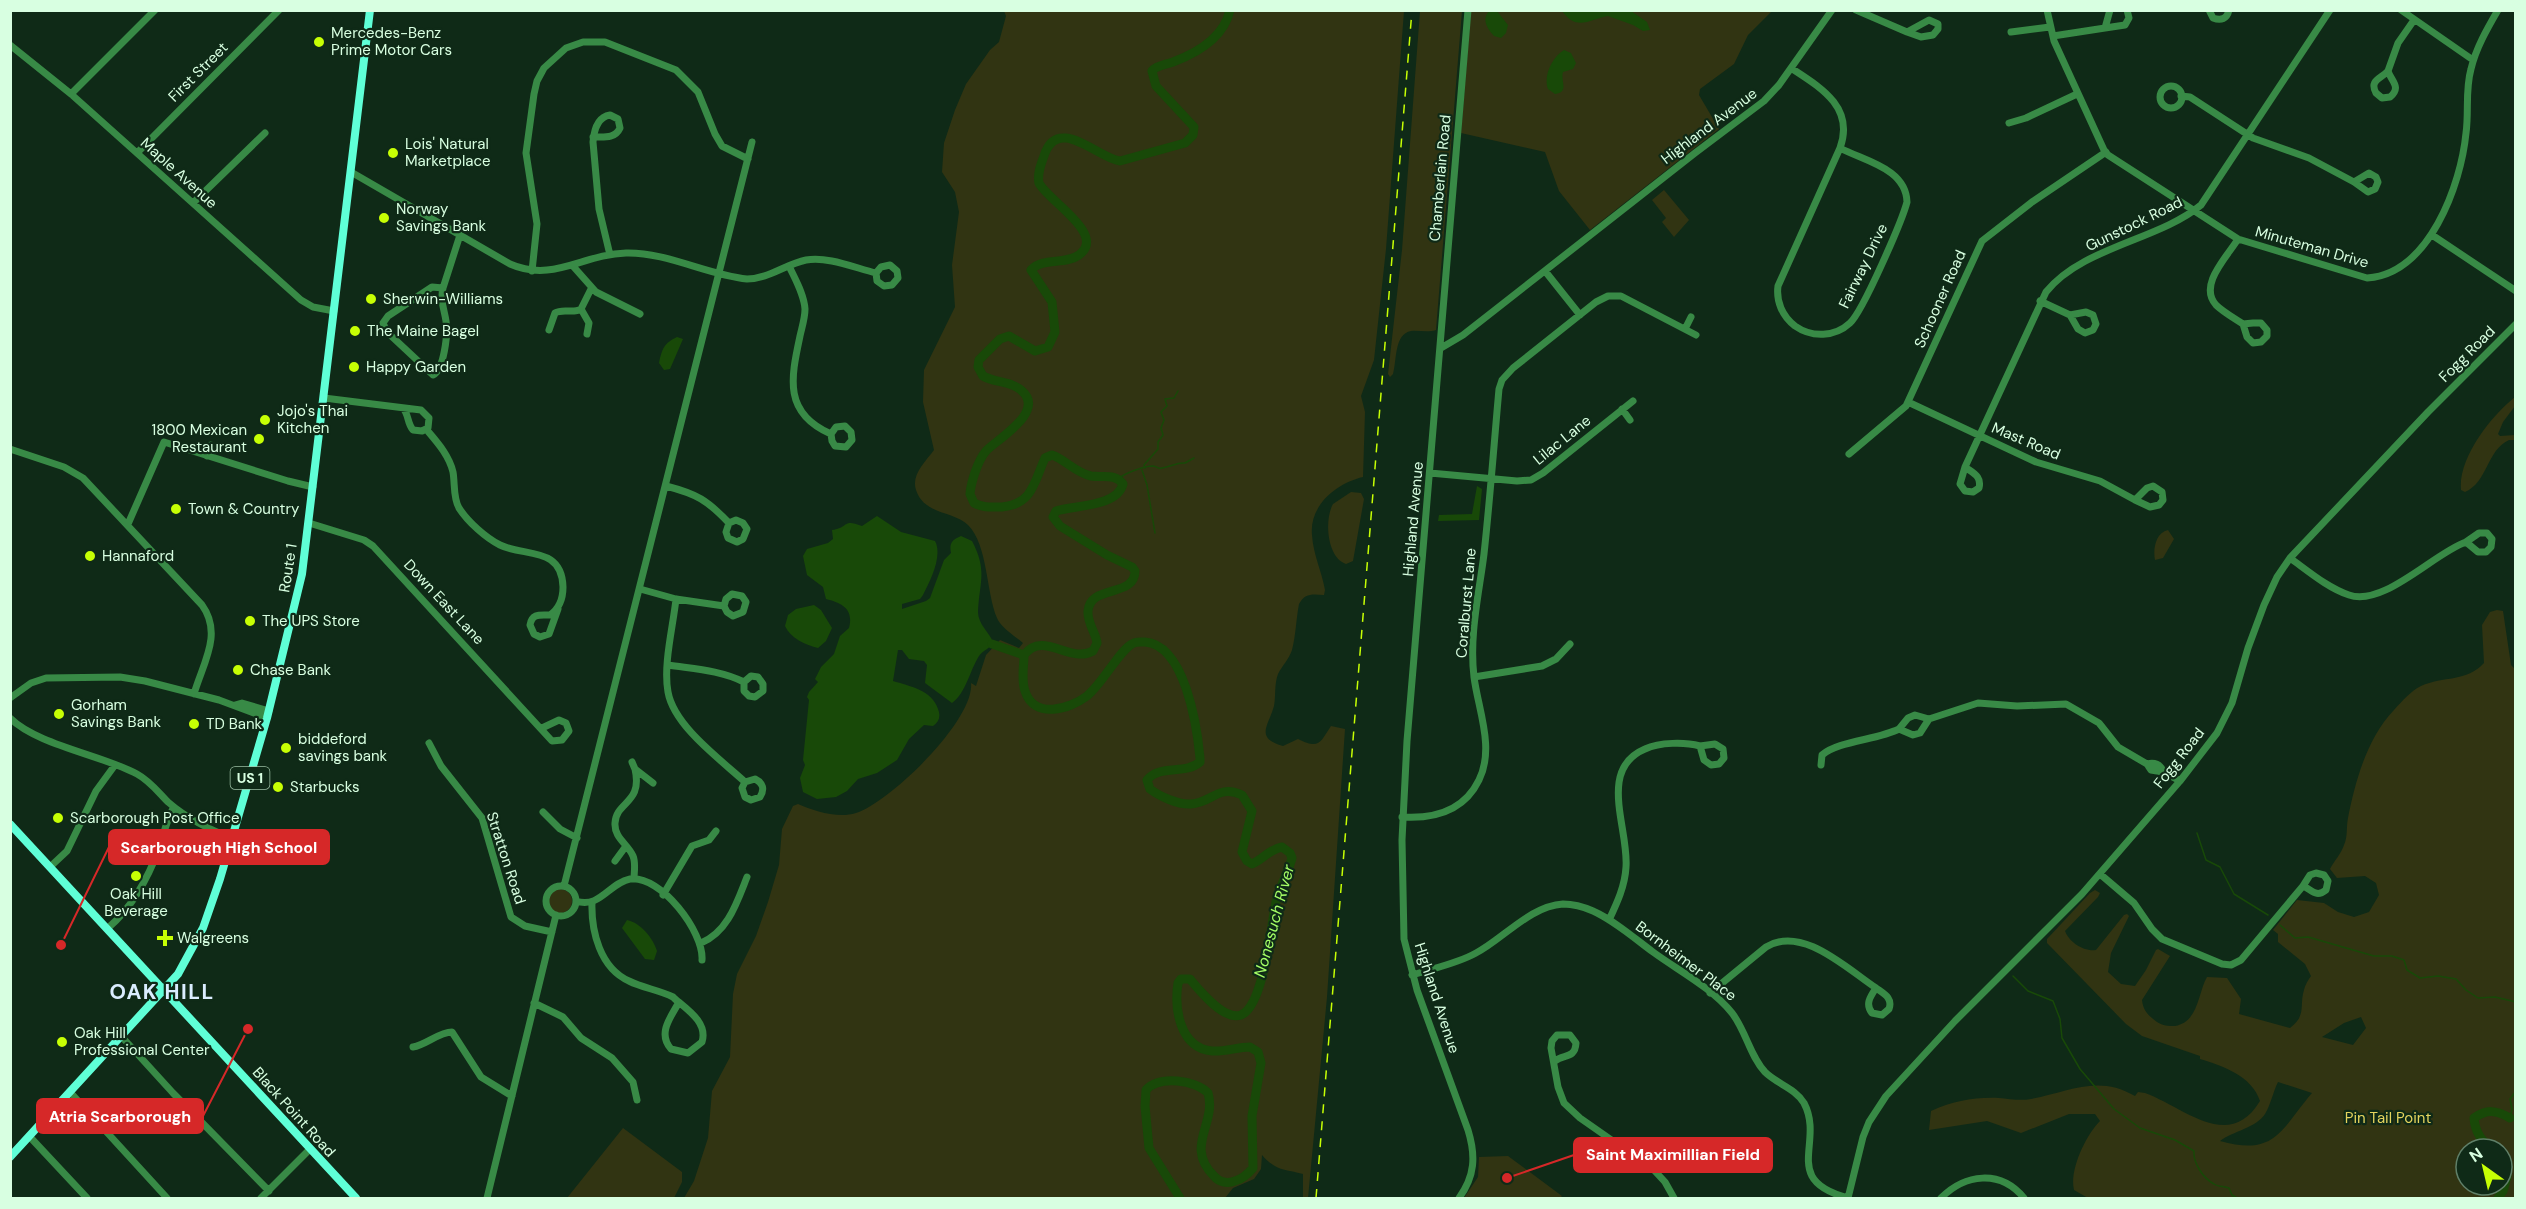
<svg xmlns="http://www.w3.org/2000/svg" width="2526" height="1209" font-family="'DM Sans',sans-serif">
  <style>
    .green { fill: #313412; fill-rule: evenodd }
    .water { fill: #184908 }
    .lines { fill: none; stroke-linecap: round; stroke-linejoin: round }
    .stream { stroke: #184908; stroke-width: 1.5 }
    .river { stroke: #184908; stroke-width: 9 }
    .minor { stroke: #388a46; stroke-width: 7 }
    .major { stroke: #5fffd7; stroke-width: 8 }
    .rail { stroke: #c7ff04; stroke-width: 1.5; stroke-dasharray: 9 8; stroke-linecap: butt }
    .poi-dot { fill: #c7ff04; stroke: #0f2a17; stroke-width: 2 }
    .labels { text-anchor: middle; dominant-baseline: central; stroke-width: 4.5; stroke-linejoin: round; paint-order: stroke }
    .shield { fill: #0f2a17; stroke: #9cbfa4; stroke-width: 1.5 }
    .shield-label { font-size: 14px; font-weight: bold; fill: #d8ffe1 }
    .poi-label { font-size: 15px; fill: #d8ffe1; stroke: #0f2a17; text-anchor: start }
    .street-label { font-size: 15px; fill: #d8ffe1; stroke: #0f2a17 }
    .park-label { font-size: 15px; fill: #e5d45e; stroke: #0f2a17 }
    .water-label { font-size: 16px; font-style: italic; fill: #a5ff66; stroke: #0f2a17 }
    .district-label { font-size: 21px; font-weight: bold; letter-spacing: 1.5px; fill: #daedff; stroke: #0f2a17 }
    .leader { fill: none; stroke: #d62828; stroke-width: 2 }
    .callout-dot { fill: #d62828; stroke: #0f2a17; stroke-width: 2 }
    .callout { fill: #d62828; stroke: #d62828; stroke-width: 2 }
    .callout-label { font-size: 16px; text-anchor: middle; font-weight: bold; fill: #fff }
  </style>
  <rect width="100%" height="100%" fill="#0f2a17"/>
  <path class="green" d="M1004,11H1404L1386,249L1374,360L1361,396L1365,412L1363,477C1337,483 1309,505 1312,535C1313,554 1322,572 1325,590L1324,595C1312,594 1305,593 1299,604C1296,619 1296,635 1292,650C1289,659 1282,666 1278,674C1274,685 1276,696 1274,706C1269,725 1254,738 1283,746L1298,739C1320,750 1320,742 1331,726L1345,729L1327,997L1308,1198H1303V1174C1284,1169 1276,1171 1262,1155L1261,1169L1254,1179L1233,1188L1225,1198H684L694,1181L708,1138L712,1091L730,1057L733,994L737,974L756,936L768,902L779,865L782,829L793,806L798,804C814,811 838,819 856,813C889,803 975,720 971,683L976,686L986,655L1000,640L1019,648L1023,643C1015,636 1001,628 997,618C986,592 988,545 968,525C954,511 924,515 916,490C911,475 925,462 934,450L923,402L924,370L955,307L952,265L959,212L955,192L942,172L944,143L955,110L966,84L990,50L999,42L1006,16Z
    M1420,11H1462L1436,330C1427,333 1419,330 1411,331C1394,334 1397,360 1393,374L1390,377L1388,374L1402,250Z
    M1471,11H1772L1748,35L1734,64L1700,89L1699,95L1719,129L1590,230L1559,191L1545,152L1461,133Z
    M1664,190L1689,220L1674,237L1662,222L1666,218L1652,200Z
    M2515,397V406L2503,422L2498,434L2500,436L2515,435V440H2509C2486,451 2488,482 2465,492L2461,490C2458,458 2491,416 2515,397Z
    M1351,492L1361,493L1364,499L1353,561L1346,564C1327,558 1324,520 1333,504Z
    M2168,530L2174,539L2163,558L2155,560C2153,550 2155,533 2168,530Z
    M2497,610L2503,611L2511,665L2516,670L2515,1198H2088L2074,1190C2069,1170 2086,1135 2100,1121L2095,1114H2069L2021,1133L1987,1121L1929,1130L1931,1111C1953,1101 1975,1097 1999,1098C2009,1099 2021,1101 2031,1099C2068,1092 2098,1074 2135,1096L2138,1092L2145,1093C2182,1106 2229,1153 2260,1101C2252,1076 2223,1066 2200,1059V1056L2142,1036L2126,1024L2047,943V939L2090,893L2095,890L2100,893L2098,897L2065,931C2069,942 2084,952 2096,950L2124,915L2127,914L2129,916L2111,953L2108,972L2121,984L2135,986L2146,970L2156,950L2158,949L2170,956L2142,1000C2143,1011 2149,1016 2157,1022C2163,1026 2168,1026 2175,1026C2199,1022 2198,992 2207,977L2227,978L2241,999L2239,1014L2290,1028C2307,1015 2299,1006 2304,990C2305,985 2308,980 2311,976L2305,964L2278,942V934L2273,930L2297,900L2324,903L2338,912L2354,917L2369,912L2379,895L2376,883L2365,876L2337,878L2330,869C2334,861 2341,854 2344,845C2348,836 2346,828 2348,818C2355,782 2367,738 2394,710C2402,701 2411,691 2421,686C2443,676 2467,682 2484,663L2482,625L2490,612ZM2361,1017L2366,1028L2353,1045L2322,1037L2344,1023ZM2278,1082L2312,1093C2281,1129 2276,1157 2220,1141C2233,1131 2256,1128 2265,1114C2271,1104 2273,1092 2278,1082ZM2466,1149H2502V1185H2466Z
    M548 901a12 12 0 1 1 24 0a12 12 0 1 1-24 0Z
    M623,1128L682,1172V1182L674,1198H567Z
    M1508,1156L1562,1196L1560,1198H1464L1478,1177L1479,1157Z"/>
  <path class="water" d="M1489,11H1497L1508,25L1506,33L1501,38L1494,36C1488,29 1481,20 1489,11Z
    M1562,11H1631L1647,22L1650,30L1643,31L1633,25L1608,16C1590,19 1577,32 1562,11Z
    M1564,50L1571,53L1576,63L1573,69L1563,72C1560,81 1570,92 1555,94L1548,89C1543,76 1552,57 1564,50Z
    M677,337L683,339L670,369L664,370L659,363C662,349 664,343 677,337Z
    M1477,486L1482,489L1479,520L1438,521L1439,515L1472,514Z
    M877,516L901,532L935,541C943,556 930,581 923,595L920,599L902,604V609L926,601L930,598L944,560L951,553C949,543 952,540 961,536L972,541C988,571 979,583 978,612C978,624 989,632 993,642C990,649 983,650 979,656C970,670 966,693 952,703L925,683L927,665L924,661L909,659L902,650H898L893,681C909,686 932,690 938,709C941,716 939,722 933,726L924,725L909,739L897,760L877,773L858,779L847,791L836,797L817,799L803,792L800,778L805,765L803,760L809,700L807,697L809,692L818,682L815,679L821,667L834,654L840,636L849,628C854,609 842,603 826,599L823,587L807,575L803,556L807,549L828,543L833,539L832,530C849,528 842,518 862,526Z
    M814,605L821,610L832,628L826,641L818,648C806,645 790,638 785,626L788,615L796,609Z
    M627,920C641,923 653,938 657,951L654,960L645,959L622,928Z"/>
  <g class="lines">
    <path class="stream" d="M1145,468L1144,465L1158,449V442L1163,435L1161,428L1164,420L1161,412L1167,406L1165,399L1174,398L1178,391
      M1142,470L1147,485L1155,533
      M1118,479C1125,473 1144,466 1153,466C1159,467 1157,469 1162,468C1171,467 1177,462 1185,463L1194,458
      M2197,833L2206,860L2220,867L2234,894L2268,915
      M2280,925L2295,938L2308,937L2374,956H2392L2404,960L2407,970L2420,978L2438,976L2456,979L2466,990L2478,998L2495,997L2516,1002
      M2013,976L2028,991L2053,1001L2060,1019L2062,1038L2080,1069L2114,1109L2140,1128L2175,1140L2194,1151C2193,1163 2203,1178 2214,1184C2218,1187 2224,1186 2229,1188L2232,1195L2237,1198
      M2510,1118L2512,1109L2510,1099L2516,1091"/>
    <path class="river" d="M992,644L1024,655
      M2494,1149C2481,1142 2475,1132 2474,1118C2487,1109 2496,1110 2510,1118
      M1180,1198L1149,1148L1145,1106L1146,1090C1159,1075 1196,1080 1208,1093C1217,1124 1184,1146 1214,1176C1219,1182 1227,1184 1235,1181C1242,1179 1248,1174 1253,1168L1252,1116L1261,1063L1258,1052L1250,1047C1237,1047 1225,1052 1212,1051C1180,1048 1174,1009 1178,983L1181,979H1190C1200,991 1224,1021 1241,1015C1264,1006 1271,924 1276,902C1280,886 1288,873 1292,858L1290,853L1282,847C1270,849 1263,859 1252,864L1247,861L1242,852L1252,811L1242,795C1218,784 1212,803 1191,804C1178,805 1159,796 1150,789L1147,780C1160,764 1185,775 1200,762V758C1197,726 1185,645 1145,642C1140,642 1136,641 1132,644C1119,651 1103,683 1087,696C1070,709 1034,720 1025,691C1021,680 1024,666 1024,655C1043,630 1070,664 1093,651L1097,643C1096,633 1087,623 1088,611C1090,584 1135,598 1135,571L1132,567L1107,555L1060,526L1053,517L1056,511C1075,505 1117,507 1123,484C1115,473 1103,478 1091,476C1076,473 1066,460 1052,455L1045,458C1034,482 1033,504 1002,507C992,507 983,508 974,503L970,494C971,482 978,460 986,451C996,440 1046,412 1022,391C1012,381 995,383 983,376L978,367L979,360L1000,339L1009,336L1035,351L1048,347L1055,332L1052,302L1031,270C1042,257 1065,265 1079,255C1107,234 1048,201 1039,183C1037,174 1041,164 1044,156C1057,114 1098,158 1120,161L1185,143L1193,135L1194,127L1156,86L1152,71C1157,65 1165,65 1173,62C1197,53 1224,37 1230,10
      M2498,1198L2503,1191L2507,1176L2502,1170"/>
    <path class="minor" d="M1856,10L1907,32
      M2047,10L2054,41L2104,150L2108,155L2238,239L2367,278C2429,274 2461,185 2466,133C2469,112 2465,90 2471,69C2476,48 2487,29 2498,10
      M2110,10L2105,28L2125,25L2129,18L2127,10
      M2209,10L2213,18C2221,21 2227,19 2229,10
      M2401,10L2473,60
      M1929,20L1938,24V29L1933,35L1921,37L1907,32Z
      M2011,32L2050,27
      M2053,36L2105,28
      M10,45L71,94L301,300L313,307L334,311
      M1791,68C1820,87 1855,107 1840,148L1778,286C1776,301 1782,316 1795,326C1812,338 1835,337 1850,323C1863,311 1902,221 1907,202C1906,168 1864,161 1840,148
      M2388,71C2391,81 2402,87 2390,97L2382,98L2376,93C2369,80 2381,79 2388,71Z
      M2388,71L2398,43L2414,20
      M2160 97a11 11 0 1 1 22 0a11 11 0 1 1-22 0Z
      M71,94L155,10
      M2181,96L2190,97L2253,138L2309,158L2354,182
      M2009,123L2026,118L2077,94
      M593,137C604,137 615,139 620,128L618,119L610,115C597,117 594,130 593,142L599,209L610,255
      M137,153L279,10
      M351,172L510,264C553,283 583,254 626,253C667,252 707,275 747,279C768,279 786,264 806,260C828,256 855,268 876,273L877,281L884,286L892,285L898,278L897,271L890,265L881,267L876,273
      M2369,173L2376,177L2378,182L2375,189L2368,192L2354,182Z
      M193,203L265,133
      M2432,235L2516,291
      M2238,239C2227,257 2198,285 2216,305C2223,312 2234,318 2243,324
      M572,265L596,292L640,314
      M789,266C795,279 804,294 805,309C805,318 802,327 800,336C791,378 783,413 831,434L832,441L835,446L846,447L852,440L851,432L845,426L836,427L831,434
      M532,271L537,224L526,153L534,94L537,81L544,68L566,48L583,42H605L676,70L698,92L715,134L722,146L748,159
      M1545,271L1580,315
      M432,287L443,288C440,301 444,308 446,321C448,334 444,370 433,375L387,332L383,323L388,316Z
      M443,288L460,235
      M2040,301L2070,315
      M581,309L589,323L587,334
      M2086,312L2093,315L2096,324L2093,330L2085,333L2078,329L2070,315Z
      M2253,323H2261L2267,330V336L2261,342L2253,343L2247,337L2243,324Z
      M1685,329L1691,317
      M549,330L555,313C563,308 573,314 581,309L591,289
      M1441,348L1463,335L1695,153L1764,101L1779,85L1832,10
      M324,398L421,410L429,418L428,428L422,431L413,430C407,423 409,415 403,408
      M1908,402L2036,462L2100,481L2135,500
      M1622,409L1630,420
      M426,429C437,442 449,455 453,472C455,483 453,498 459,508C468,522 486,538 500,545C524,557 562,546 563,587C563,599 560,608 550,615C540,615 532,613 530,625L534,634L540,637L549,634L558,609
      M10,449L64,467L83,478L202,605C223,634 203,663 194,694
      M1849,454L1906,406L1982,241L2032,202L2106,152
      M207,456L211,445
      M1965,467L2046,292C2082,247 2159,240 2201,205L2330,10
      M1965,467C1973,473 1982,476 1979,488L1973,492L1965,491L1960,484Z
      M1430,473L1517,481L1531,480L1543,473L1633,401
      M666,486C697,494 707,500 729,523L726,532L728,538L737,542L743,539L747,529L743,523L736,520L729,523
      M2153,486L2162,492L2163,500L2159,505L2150,507L2135,500L2147,488Z
      M309,523L364,540L373,546L552,741L562,740L569,731L566,723L559,720L542,728
      M128,524L164,442L288,481L313,487
      M2479,533H2487L2492,539L2491,547L2486,552H2478L2466,542Z
      M2290,558C2308,571 2328,588 2349,595C2384,607 2434,553 2466,542
      M640,589L676,599L724,606L727,612L733,616L743,612L746,602L742,596L732,594L726,599L724,606
      M676,599C673,627 663,665 668,692C674,726 720,759 745,782L742,788L745,797L751,800L760,797C765,789 763,783 755,779L745,782
      M668,665C694,669 720,670 744,682V691L749,696L755,697L763,691V684L758,677L751,676L744,682
      M1474,677L1542,666L1556,659L1570,644
      M10,698L31,683L46,678L120,677L145,681L219,700L267,718
      M235,705L242,703L269,711
      M1915,715L1929,719L1920,733L1913,735L1899,729L1908,718Z
      M10,718C37,745 102,755 137,774C150,781 158,792 168,802C185,817 211,831 233,838
      M1929,719L1978,703L2017,706L2066,704L2099,723L2118,747L2147,764L2151,770L2163,772C2161,764 2154,762 2147,764
      M429,743L441,766L482,818L511,917L525,926L552,932
      M1715,744L1723,749L1724,758L1719,764L1711,765L1704,760L1700,746Z
      M632,762L635,769L653,783
      M1821,765L1822,755C1838,741 1877,740 1899,729
      M2163,772L2180,781
      M543,812L560,829L577,838
      M1402,817C1434,819 1464,811 1479,780C1495,748 1478,709 1474,677C1469,635 1479,594 1484,554C1490,499 1494,444 1499,389L1502,380L1513,368L1596,302L1608,296H1621L1696,335
      M615,861L626,846
      M51,866L67,851L96,791L115,765
      M2316,873L2324,875L2328,881L2326,890C2316,898 2312,890 2303,886L2310,875Z
      M2100,874L2134,903L2152,929L2162,939L2222,964L2231,965L2241,960L2303,886
      M634,879C634,872 636,863 633,856C628,844 614,838 615,823C616,801 643,804 635,769
      M564,886L752,142
      M546 901a15 15 0 1 1 30 0a15 15 0 1 1-30 0Z
      M663,895L692,846L709,840L716,831
      M576,901C600,909 609,883 630,879C661,875 704,932 702,960
      M592,902C591,931 600,968 629,981C643,988 659,990 673,997L675,999C688,1010 708,1023 702,1042L688,1053L671,1049C657,1033 671,1017 679,1002
      M1609,920C1617,903 1625,886 1626,867C1629,829 1597,769 1645,749C1660,742 1685,742 1700,746
      M108,928C133,907 149,876 160,846C164,833 167,818 174,807
      M701,943C728,932 737,902 747,877
      M1412,975C1434,968 1456,964 1476,953C1503,939 1530,906 1563,904C1573,904 1584,907 1593,911C1615,921 1634,938 1653,952C1679,971 1712,988 1732,1013C1746,1031 1750,1056 1765,1072C1777,1084 1795,1088 1804,1103C1825,1143 1780,1180 1848,1198
      M1876,988C1884,994 1893,998 1889,1009L1882,1015L1872,1013C1865,1004 1870,997 1876,988Z
      M1710,993L1766,947C1802,925 1846,968 1876,988
      M534,1003L563,1017L581,1038L612,1058L633,1082L637,1100
      M122,1037L173,1093L269,1191
      M413,1047C426,1045 439,1032 452,1032L481,1077L512,1096
      M1555,1061C1564,1054 1575,1059 1576,1043L1570,1035H1557L1552,1041L1551,1048L1558,1087L1564,1103L1580,1118L1653,1169L1665,1182L1674,1198
      M70,1092L167,1198
      M30,1137L87,1198
      M261,1198L309,1150
      M487,1198L556,915
      M1459,1198C1475,1176 1476,1156 1468,1130L1417,990L1404,939L1402,840L1407,741L1468,10
      M1848,1198L1863,1137L1869,1122L1886,1096L1955,1021L2082,894L2180,781L2217,733L2232,703L2248,648L2264,605L2277,577L2290,558L2428,412L2516,324
      M1941,1198C1965,1174 2000,1169 2024,1198"/>
    <path class="major" d="M10,824L356,1198
      M10,1157L178,974L203,928L220,879L267,718L302,574L370,10"/>
    <path class="rail" d="M1316,1198L1412,10"/>
  </g>
  <g class="poi-dot">
    <circle cx="319" cy="42" r="6"/>
    <circle cx="393" cy="153" r="6"/>
    <circle cx="384" cy="218" r="6"/>
    <circle cx="371" cy="299" r="6"/>
    <circle cx="355" cy="331" r="6"/>
    <circle cx="354" cy="367" r="6"/>
    <circle cx="265" cy="420" r="6"/>
    <circle cx="259" cy="439" r="6"/>
    <circle cx="176" cy="509" r="6"/>
    <circle cx="90" cy="556" r="6"/>
    <circle cx="250" cy="621" r="6"/>
    <circle cx="238" cy="670" r="6"/>
    <circle cx="59" cy="714" r="6"/>
    <circle cx="194" cy="724" r="6"/>
    <circle cx="286" cy="748" r="6"/>
    <circle cx="278" cy="787" r="6"/>
    <circle cx="58" cy="818" r="6"/>
    <circle cx="136" cy="876" r="6"/>
    <path d="M162 929h6v6h6v6h-6v6h-6v-6h-6v-6h6z"/>
    <circle cx="62" cy="1042" r="6"/>
  </g>
  <g class="labels">
    <rect class="shield" x="230.5" y="767" width="39" height="22" rx="4.5"/>
    <g class="shield-label">
      <text x="250" y="778">US 1</text>
    </g>
    <g class="poi-label">
      <text x="331" y="33">Mercedes-Benz<tspan x="331" dy="17">Prime Motor Cars</tspan></text>
      <text x="405" y="144">Lois' Natural<tspan x="405" dy="17">Marketplace</tspan></text>
      <text x="396" y="209">Norway<tspan x="396" dy="17">Savings Bank</tspan></text>
      <text x="383" y="299">Sherwin-Williams</text>
      <text x="367" y="331">The Maine Bagel</text>
      <text x="366" y="367">Happy Garden</text>
      <text x="277" y="411">Jojo's Thai<tspan x="277" dy="17">Kitchen</tspan></text>
      <text x="247" y="430" text-anchor="end">1800 Mexican<tspan x="247" dy="17">Restaurant</tspan></text>
      <text x="188" y="509">Town &amp; Country</text>
      <text x="102" y="556">Hannaford</text>
      <text x="262" y="621">The UPS Store</text>
      <text x="250" y="670">Chase Bank</text>
      <text x="71" y="705">Gorham<tspan x="71" dy="17">Savings Bank</tspan></text>
      <text x="206" y="724">TD Bank</text>
      <text x="298" y="739">biddeford<tspan x="298" dy="17">savings bank</tspan></text>
      <text x="290" y="787">Starbucks</text>
      <text x="70" y="818">Scarborough Post Office</text>
      <text x="136" y="894" text-anchor="middle">Oak Hill<tspan x="136" dy="17">Beverage</tspan></text>
      <text x="177" y="938">Walgreens</text>
      <text x="74" y="1033">Oak Hill<tspan x="74" dy="17">Professional Center</tspan></text>
    </g>
    <g class="street-label">
      <text transform="translate(198 72) rotate(-45)">First Street</text>
      <text transform="translate(1709 126) rotate(-37)">Highland Avenue</text>
      <text transform="translate(179 173) rotate(42)">Maple Avenue</text>
      <text transform="translate(1440 178) rotate(-85)">Chamberlain Road</text>
      <text transform="translate(2134 224) rotate(-26)">Gunstock Road</text>
      <text transform="translate(2312 247) rotate(16)">Minuteman Drive</text>
      <text transform="translate(1863 266) rotate(-64)">Fairway Drive</text>
      <text transform="translate(1940 299) rotate(-66)">Schooner Road</text>
      <text transform="translate(2467 354) rotate(-45)">Fogg Road</text>
      <text transform="translate(1562 440) rotate(-39)">Lilac Lane</text>
      <text transform="translate(2026 441) rotate(23)">Mast Road</text>
      <text transform="translate(1413 519) rotate(-85)">Highland Avenue</text>
      <text transform="translate(288 568) rotate(-81)">Route 1</text>
      <text transform="translate(444 602) rotate(47)">Down East Lane</text>
      <text transform="translate(1466 603) rotate(-85)">Coralburst Lane</text>
      <text transform="translate(2179 758) rotate(-52)">Fogg Road</text>
      <text transform="translate(506 858) rotate(72)">Stratton Road</text>
      <text transform="translate(1686 961) rotate(37)">Bornheimer Place</text>
      <text transform="translate(1437 998) rotate(72)">Highland Avenue</text>
      <text transform="translate(294 1112) rotate(48)">Black Point Road</text>
    </g>
    <g class="park-label">
      <text x="2388" y="1118">Pin Tail Point</text>
    </g>
    <g class="water-label">
      <text transform="translate(1274 921) rotate(-75)">Nonesuch River</text>
    </g>
    <g class="district-label">
      <text x="162" y="992">OAK HILL</text>
    </g>
  </g>
  <path class="leader" d="M61 945L109 847M248 1029L203 1116M1507 1178L1574 1155"/>
  <g class="callout-dot">
    <circle cx="61" cy="945" r="6"/>
    <circle cx="248" cy="1029" r="6"/>
    <circle cx="1507" cy="1178" r="6"/>
  </g>
  <g class="callout">
    <rect x="109" y="830" width="220" height="34" rx="6"/>
    <rect x="37" y="1099" width="166" height="34" rx="6"/>
    <rect x="1574" y="1138" width="198" height="34" rx="6"/>
  </g>
  <g class="callout-label">
    <text x="219" y="853">Scarborough High School</text>
    <text x="120" y="1122">Atria Scarborough</text>
    <text x="1673" y="1160">Saint Maximillian Field</text>
  </g>
  <rect width="2526" height="1209" fill="none" stroke="#d8ffe1" stroke-width="24"/>
  <g transform="translate(2484 1167) rotate(326)"><circle r="28" fill="#0f2a17" stroke="#5f7f68" stroke-width="1.5"/>
  <path d="M0-4.5L10 22L0 15L-10 22Z" fill="#c7ff04"/>
  <text y="-9" font-size="16" font-weight="bold" text-anchor="middle" fill="#d8ffe1">N</text>
  </g>
</svg>
